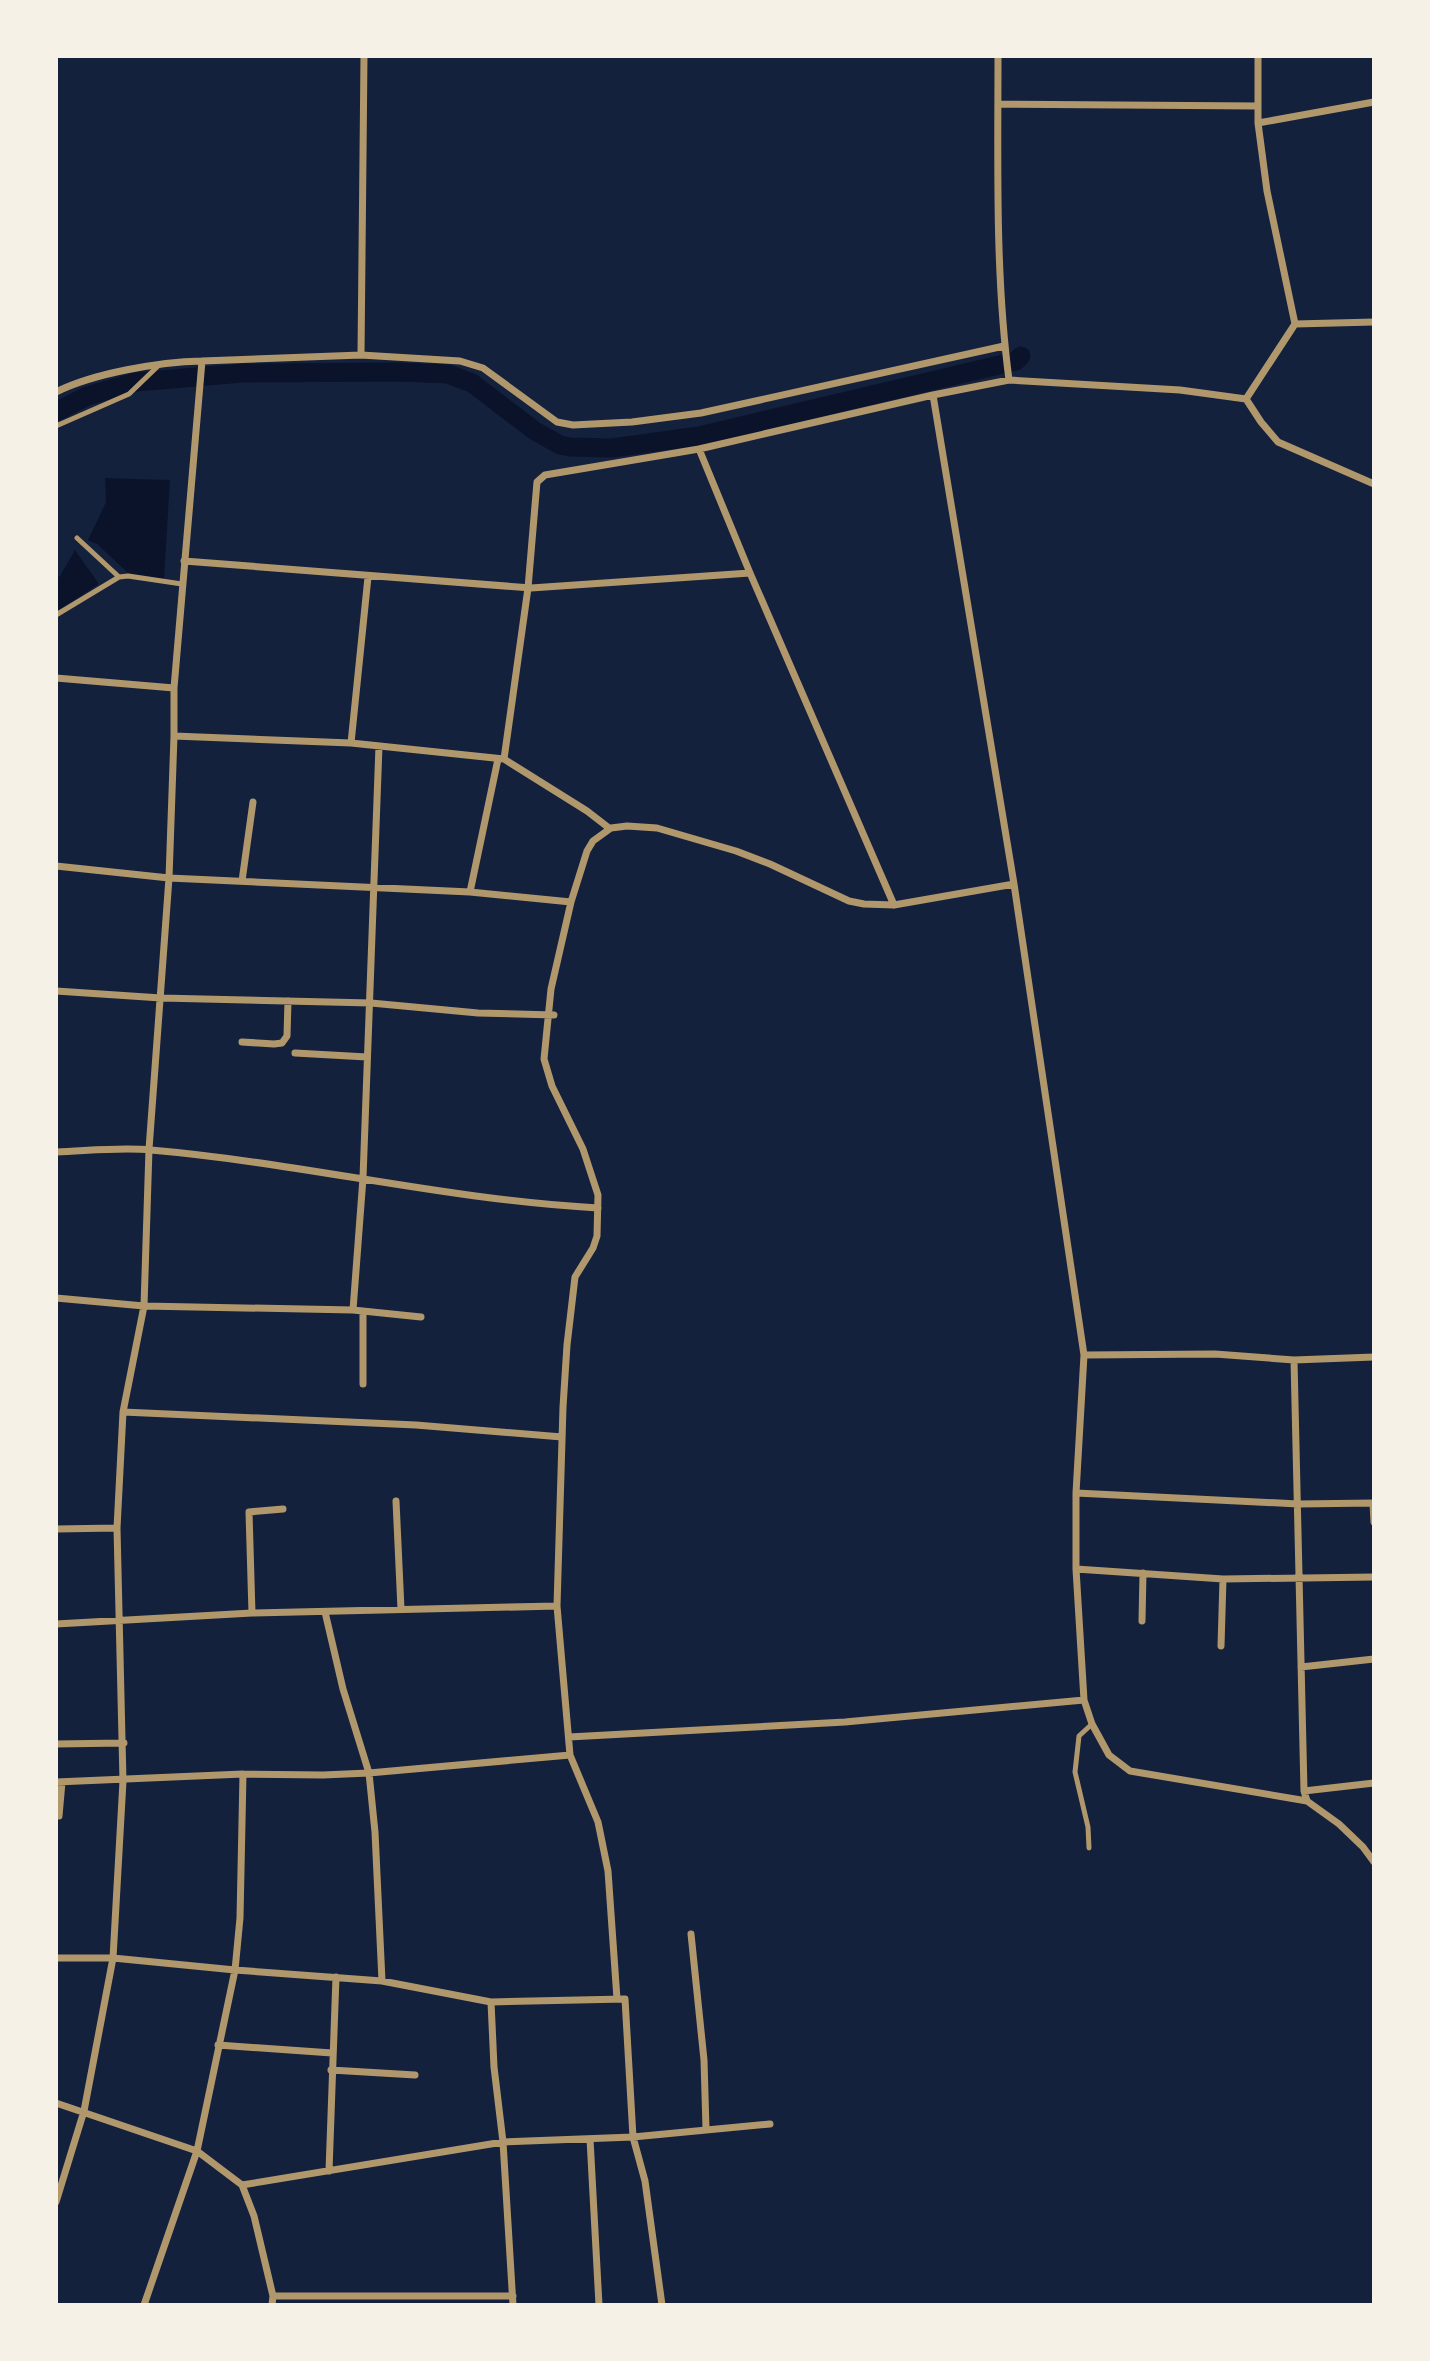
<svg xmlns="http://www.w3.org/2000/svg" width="1430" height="2361" font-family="Ubuntu,sans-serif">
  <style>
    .water { fill: #0b132b }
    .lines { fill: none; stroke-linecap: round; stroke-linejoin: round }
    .canal { stroke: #0b132b; stroke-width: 19 }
    .service { stroke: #b1986c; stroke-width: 5 }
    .minor { stroke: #b1986c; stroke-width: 7 }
  </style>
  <rect width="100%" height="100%" fill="#14213d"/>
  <path class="water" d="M105,478L170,480L164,579L128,573L97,544L88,540L106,502Z
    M75,550L99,584L56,612V578L60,576Z"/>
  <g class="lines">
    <path class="canal" d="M56,412L87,396L136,382L243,373L399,372L448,374L472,383L535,431L560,445L570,447L612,448L699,436L1016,361L1021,356"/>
    <path class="service" d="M56,426L129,394L157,367
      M77,538L119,577
      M56,615L119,577L128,576L182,584
      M1089,1848L1088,1827L1075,1772L1079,1736L1092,1724"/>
    <path class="minor" d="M998,56C998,164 995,273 1009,380
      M998,104L1257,106
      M1258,123L1374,102
      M1295,324L1374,322
      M361,355L364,56
      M202,361L361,355L460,361L483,368L557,422L573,425L632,422L701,413L1004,346
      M56,392C94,373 159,362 202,361L174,688V736L169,878L149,1149L144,1306L123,1412L117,1528L123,1781L113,1958L84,2111L56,2202
      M1246,399L1295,324L1267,191L1258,123V56
      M699,449L750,573L894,905
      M184,561L531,588L750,573
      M56,678L174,688
      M174,736L351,743L504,759
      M351,743L368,577
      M609,828L587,811L504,759L528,588L537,482L545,475L699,449L933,395
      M56,866L169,878L470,892L571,902
      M242,881L253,802
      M470,892L498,759
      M56,991L161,998L371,1003L478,1013L554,1015
      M242,1042L274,1044L282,1043L287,1036L288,1001
      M295,1053L367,1057
      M56,1152C87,1151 120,1147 151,1150C301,1163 448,1200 598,1208
      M56,1298L144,1306L353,1310L421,1317
      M353,1310L363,1178L379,746
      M363,1312V1384
      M1084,1355L1014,884L933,395L1009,380L1180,390L1246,399L1261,422L1278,442L1374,484
      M1374,1357L1294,1360L1215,1354L1084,1355L1076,1493V1569L1084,1700L1092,1724L1109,1755L1130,1771L1307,1801L1339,1824L1363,1847L1374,1862
      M1294,1360L1304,1791L1307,1801
      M123,1412L416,1425L562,1437
      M1076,1493L1298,1504L1374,1503
      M396,1501L401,1609
      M1373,1503L1374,1522
      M56,1529L117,1528
      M1076,1569L1223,1579L1374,1577
      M325,1612L343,1689L369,1773L375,1832L382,1981
      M252,1613L249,1512L283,1509
      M1142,1621L1143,1573
      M56,1624L252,1613L557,1606
      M1221,1646L1223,1579
      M1301,1667L1374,1659
      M569,1737L845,1722L1084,1700
      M56,1744L124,1743
      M56,1782L243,1774L323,1775L369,1773L570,1755
      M1304,1791L1374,1783
      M59,1816L62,1782
      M691,1934L704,2060L706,2129
      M56,1958H113L235,1970L382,1981L491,2002L625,1999L633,2137L645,2181L662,2305
      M617,1999L608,1871L598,1822L570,1755L557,1606L563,1407L567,1345L575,1277L593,1248L597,1236L598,1195L583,1149L552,1086L544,1059L551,989L571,902L587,851L593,841L611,828L627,826L657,828L736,851L770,864L849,901L864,904L894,905L1014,884
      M491,2002L494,2067L503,2142L513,2305
      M218,2045L332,2053
      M331,2070L415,2075
      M56,2103L197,2151L242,2185L254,2216L273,2296L272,2305
      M590,2139L599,2305
      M329,2171L336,1977
      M242,2185L503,2142L633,2137L770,2124
      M273,2296H513
      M144,2305L197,2151L235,1970L240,1918L243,1774"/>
  </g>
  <rect width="1430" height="2361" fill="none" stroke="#f6f1e7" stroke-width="116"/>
</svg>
